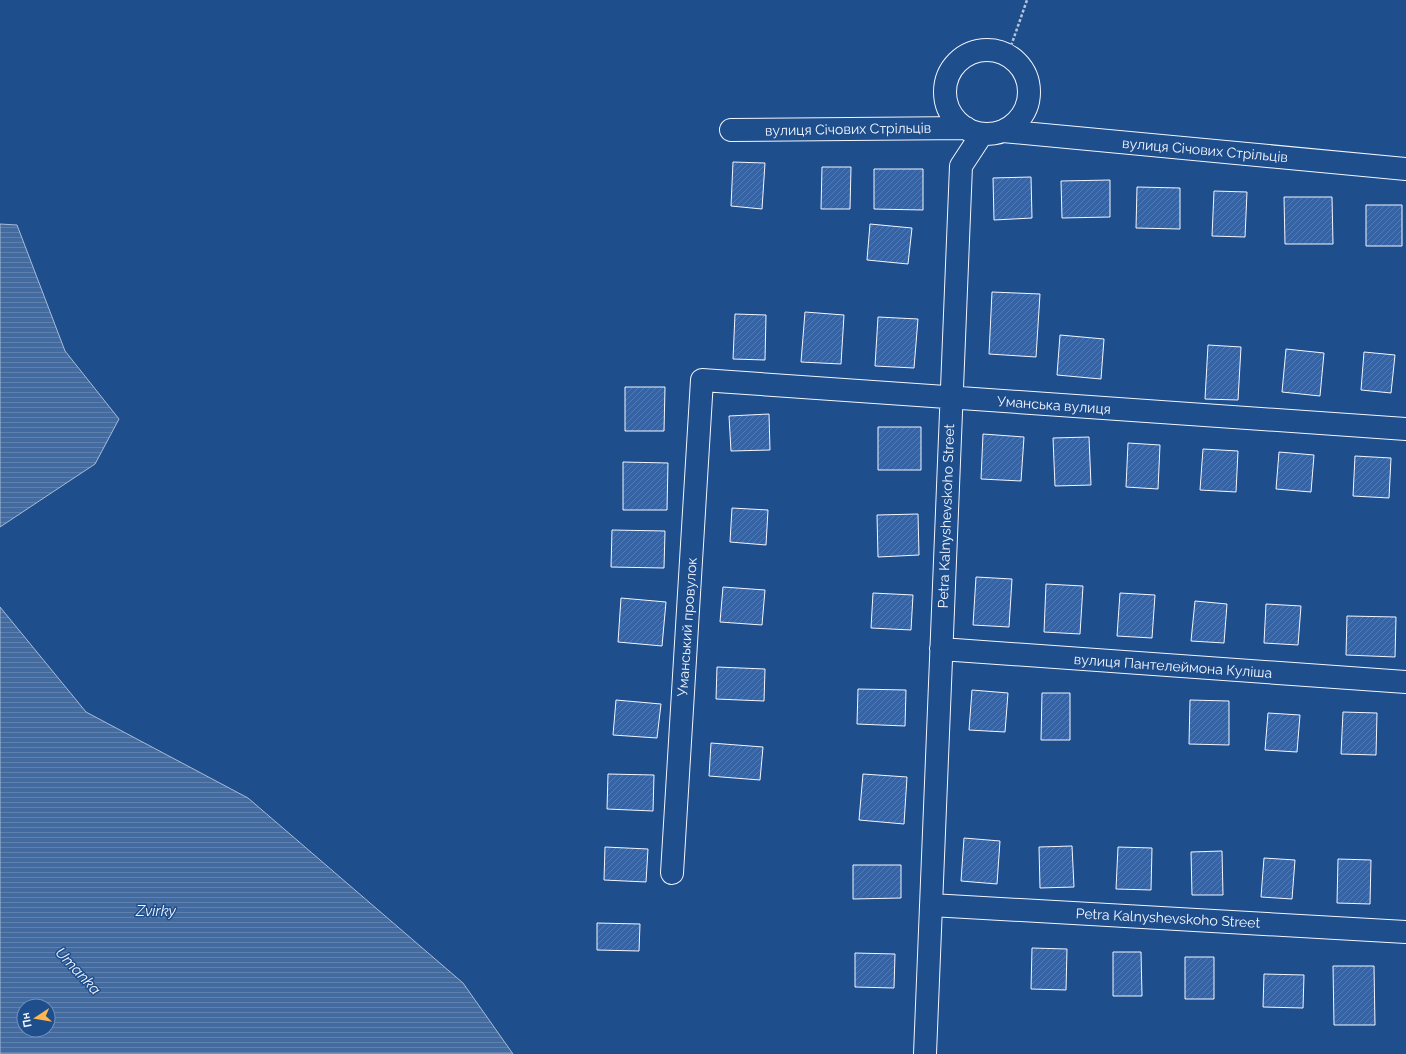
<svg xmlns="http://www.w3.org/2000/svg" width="1406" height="1054" font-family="Raleway,sans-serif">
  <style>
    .water { fill: url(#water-rules); stroke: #a8bbd7; fill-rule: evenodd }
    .building { fill: url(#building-hatch); stroke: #f2f6ff }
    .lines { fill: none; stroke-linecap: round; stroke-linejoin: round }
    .minor-casing { stroke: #f2f6ff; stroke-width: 24 }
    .path { stroke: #b3c4dc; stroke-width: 2.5; stroke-dasharray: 3 2; stroke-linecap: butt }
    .minor { stroke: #1f4e8c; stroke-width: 22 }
    .labels { text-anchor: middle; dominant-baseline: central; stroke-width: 3; stroke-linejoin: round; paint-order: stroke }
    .street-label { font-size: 14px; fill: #f2f6ff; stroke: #1f4e8c }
    .water-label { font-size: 15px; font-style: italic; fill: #f2f6ff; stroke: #1f4e8c }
  </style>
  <defs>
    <pattern id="water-rules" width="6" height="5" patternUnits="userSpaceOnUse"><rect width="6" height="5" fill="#446ba0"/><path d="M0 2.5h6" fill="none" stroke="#5f81ae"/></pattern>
    <pattern id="building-hatch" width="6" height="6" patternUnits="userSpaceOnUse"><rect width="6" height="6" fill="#3563a3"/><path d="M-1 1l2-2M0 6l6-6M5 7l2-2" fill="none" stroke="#537ab1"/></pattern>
  </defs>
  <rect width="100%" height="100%" fill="#1f4e8c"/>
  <path class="water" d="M0,224L17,225L65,351L119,419L95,464L0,527Z
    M0,607L86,712L248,798L463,983L513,1054H0ZM24,1006H48V1030H24Z"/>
  <path class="building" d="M733,162L765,163L762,209L731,206Z
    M822,167H851L850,209H821Z
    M874,169H923V210L874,209Z
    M1031,177L1032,218L994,220L993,178Z
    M1110,180V217L1062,218L1061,181Z
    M1137,187L1180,188V229L1136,228Z
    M1214,191L1247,192L1245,237L1212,236Z
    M1284,197H1332L1333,244H1285Z
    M1366,205H1402V246H1366Z
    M870,224L912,228L908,264L867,260Z
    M992,292L1040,294L1036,357L989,354Z
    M805,312L844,315L841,364L801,362Z
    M735,314L766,315L765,360L733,359Z
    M878,317L918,319L914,368L875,366Z
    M1060,335L1104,339L1101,379L1057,375Z
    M1208,345L1241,347L1238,400L1205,399Z
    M1286,349L1324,353L1320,396L1282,392Z
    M1364,352L1395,355L1391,393L1361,390Z
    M625,387H665L664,431H625Z
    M769,414L770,450L731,451L729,416Z
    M878,427H921V470H878Z
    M983,434L1024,437L1021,481L981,479Z
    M1089,437L1091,485L1055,486L1053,438Z
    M1128,443L1160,445L1158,489L1126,487Z
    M1203,449L1238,451L1236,492L1200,490Z
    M1279,452L1314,455L1311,492L1276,489Z
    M1355,456L1391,458L1389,498L1353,496Z
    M623,462L668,463L667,510H623Z
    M732,508L768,510L766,545L730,542Z
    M918,514L919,555L878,557L877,515Z
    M612,530L665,531L664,568L611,567Z
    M976,577L1012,579L1009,627L973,625Z
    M1046,584L1083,586L1080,634L1044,632Z
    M723,587L765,590L762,625L720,622Z
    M873,593L913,595L911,630L871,628Z
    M1120,593L1155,595L1152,638L1117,636Z
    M621,598L666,602L662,646L618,642Z
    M1195,601L1227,604L1224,643L1191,641Z
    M1266,604L1301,606L1298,645L1264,643Z
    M1347,616L1396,617L1395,657L1346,655Z
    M717,667L765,669L764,701L716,699Z
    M858,689L906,690L905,726L857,724Z
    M972,690L1008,693L1005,732L969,730Z
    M1042,693H1070V740H1041Z
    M616,700L661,704L657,738L613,735Z
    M1190,700L1229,701V745L1189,744Z
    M1343,712L1377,713L1376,755L1341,754Z
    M1268,713L1300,715L1297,752L1265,750Z
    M711,743L763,747L760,780L709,776Z
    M608,774L654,775L653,811L607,809Z
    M863,774L907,777L904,824L859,820Z
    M964,838L1000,841L997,884L961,881Z
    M1072,846L1074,887L1040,888L1039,847Z
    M605,847L648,849L646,882L604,880Z
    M1118,847L1152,848L1151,890L1116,889Z
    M1222,851L1223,895H1192L1191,852Z
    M1264,858L1295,860L1292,899L1261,897Z
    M1338,859L1371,860L1370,904L1337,903Z
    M853,865H901V898L853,899Z
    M597,923L640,924L639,951L597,950Z
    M1032,948L1067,949L1066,990L1031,989Z
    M1113,952H1141L1142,996H1113Z
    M855,953L895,954L894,988L855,987Z
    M1185,957H1214V999H1185Z
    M1333,966H1374L1375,1025H1334Z
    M1264,974L1304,975L1303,1008L1263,1007Z"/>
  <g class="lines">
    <defs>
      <path id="minor" d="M945 92a42 42 0 1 1 84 0a42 42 0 1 1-84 0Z
        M731,130L966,128
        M1003,131L1406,169
        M941,649L1406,682
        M672,873L702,380L1406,429
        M931,905L1406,932
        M925,1054L961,166L982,134"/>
    </defs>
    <use href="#minor" class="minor-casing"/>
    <path class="path" d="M1015,60L1011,46L1027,0"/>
    <use href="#minor" class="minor"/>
  </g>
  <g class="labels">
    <g class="street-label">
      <text transform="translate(848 129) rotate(-1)">вулиця Січових Стрільців</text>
      <text transform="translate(1205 150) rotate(5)">вулиця Січових Стрільців</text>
      <text transform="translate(1054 405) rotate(4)">Уманська вулиця</text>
      <text transform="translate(946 516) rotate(-88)">Petra Kalnyshevskoho Street</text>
      <text transform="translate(687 627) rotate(-86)">Уманський провулок</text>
      <text transform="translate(1173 666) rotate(4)">вулиця Пантелеймона Куліша</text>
      <text transform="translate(1168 918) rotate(3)">Petra Kalnyshevskoho Street</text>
    </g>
    <g class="water-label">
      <text x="156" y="911">Zvirky</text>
      <text transform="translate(78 971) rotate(47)">Umanka</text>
    </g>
  </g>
  <g transform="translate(36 1018) rotate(258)"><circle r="19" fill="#1f4e8c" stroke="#7391ba"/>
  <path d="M0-3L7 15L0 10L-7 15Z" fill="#ffb74d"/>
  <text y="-6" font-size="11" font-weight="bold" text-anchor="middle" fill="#f2f6ff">Пн</text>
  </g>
</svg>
